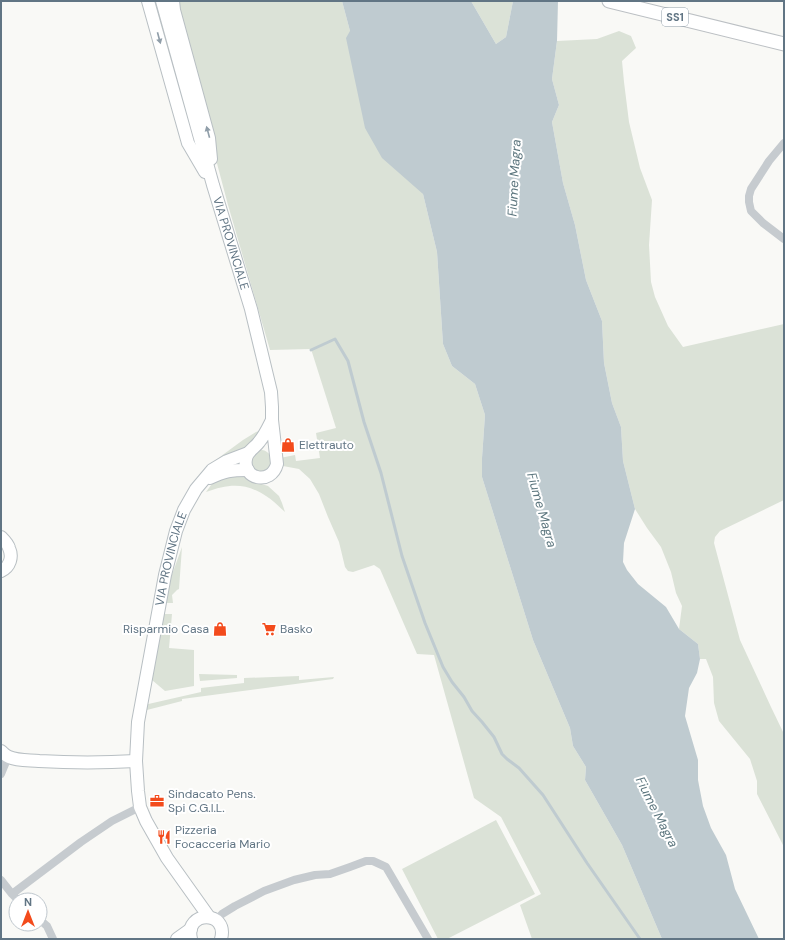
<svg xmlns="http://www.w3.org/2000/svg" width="785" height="940" font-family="'DM Sans',sans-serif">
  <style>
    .green { fill: #dbe2d7 }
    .water { fill: #bfcbd0 }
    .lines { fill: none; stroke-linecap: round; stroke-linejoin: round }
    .stream { stroke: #bfcbd0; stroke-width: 3 }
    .secondary-casing { stroke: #b8bfc3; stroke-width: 14 }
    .primary-casing { stroke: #bcc0c4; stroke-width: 15 }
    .street { stroke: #c6cbcf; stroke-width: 8 }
    .secondary { stroke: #fff; stroke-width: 12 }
    .primary { stroke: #fff; stroke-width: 13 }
    .oneway { fill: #909ea9 }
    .labels { text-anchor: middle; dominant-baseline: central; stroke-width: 4; stroke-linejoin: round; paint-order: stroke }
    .shield { fill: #fff; stroke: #909ea9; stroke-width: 1 }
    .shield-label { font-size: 11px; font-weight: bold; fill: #617584 }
    .street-label { font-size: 12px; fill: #617584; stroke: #fff }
    .poi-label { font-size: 12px; fill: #617584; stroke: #fff; text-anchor: start }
    .water-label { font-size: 13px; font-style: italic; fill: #5c767e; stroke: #fff }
  </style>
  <rect width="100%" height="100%" fill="#f9f9f6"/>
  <path class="green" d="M174,1H342L350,31L423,194L437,252L443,344L452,366L475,384L485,415L482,458V477L533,640L570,728L573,746L586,767L585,780L622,845L662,939H532L520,905L541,894L501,817L474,798L434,655L417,654L380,569L374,565L353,572L348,571L345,567L339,542L328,517L319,494L310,479L299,469L283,466L280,458L295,455L296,461L320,458L316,433L336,428L311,349L270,350L228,205Z
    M471,1H513L506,37L496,44Z
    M619,31L631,36L636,48L622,61L624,82L629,122L640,168L652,200L649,245L651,282L655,297L668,326L683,347L784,324V500L720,531L715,537L714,543L740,640L771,707L784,734V847L757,794V781L750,759L719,721L714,703L713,677L706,659H700L698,644L679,629L682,606L676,593L671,572L661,547L647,528L635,509L623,461L621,427L612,403L604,363L602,321L586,280L575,225L563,183L552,122L559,105L552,79L557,41L597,39Z
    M263,430C251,450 226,459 206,468L213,462L243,440L256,432Z
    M257,450C266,449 270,453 273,461L267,473L253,471L250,458Z
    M227,474H243L255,482L268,486L279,496L282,503L285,512C279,507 273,500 266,496C245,482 228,484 206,492L214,481Z
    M182,547L179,589L177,590L172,595L173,603H166L170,580Z
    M164,614H172L169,648L194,650V686L165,691L152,680L157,647Z
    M199,674L237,675V678L200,681Z
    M299,676V680L334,677L333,679L182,699V701L143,711L144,705L201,692V688L244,683V678Z
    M496,820L535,894L447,939H438L402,869Z"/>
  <path class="water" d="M342,1H471L496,44L506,37L513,1H558L557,41L552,79L559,105L552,122L563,183L575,225L586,280L602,321L604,363L612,403L621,427L623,461L635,509L624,543L623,562L627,570L638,584L666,607L679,629L698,644L700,659L697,673L689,688L685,716L698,760V780L703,806L711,828L726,855L735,889L759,939H662L622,845L585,780L586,767L573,746L570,728L533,640L482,477V458L485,415L475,384L452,366L443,344L437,252L423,194L382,158L365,128L346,38L350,31Z"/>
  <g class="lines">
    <path class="stream" d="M311,350L335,339L348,361L364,422L381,473L402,556L425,623L443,667L452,682L464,697L472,711L482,722L494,737L502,754L507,759L519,768L543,795L587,863L640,939"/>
    <defs>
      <g id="secondary">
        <path d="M148,1L188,143L205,172"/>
        <path id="s1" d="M162,1L213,185L251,309L271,392L272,407V420L277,464C271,486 242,479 246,459C247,451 255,448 259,442C265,435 268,428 272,420"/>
        <path d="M173,1L174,10L209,138L211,159"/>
        <path d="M210,478C224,471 231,470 248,470"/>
        <path d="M1,537C4,540 8,544 9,548C13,557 10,567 1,571"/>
        <path d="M1,751C3,753 6,756 9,757C18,761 30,760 39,761C72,763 103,763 136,761"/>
        <path id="s2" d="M209,917L167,858L146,821L140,807L138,791L136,761L138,722L165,575L176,531L184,510L196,489L212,470L227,461L248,453"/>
        <path d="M177,939L191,929"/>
        <path d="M191,939C184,910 229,910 221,939"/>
      </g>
      <path id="primary" d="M609,1L784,44"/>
    </defs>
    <use href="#secondary" class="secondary-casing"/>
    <use href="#primary" class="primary-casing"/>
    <path class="street" d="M784,143L769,161L751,189L749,196V202L751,211L763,223L784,239
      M1,774L8,757
      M1,880L12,894L18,900
      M12,894L81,842L112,821L140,807
      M40,920L47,926L53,939
      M216,920L222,914L235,906L264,891L294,880L315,875L330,874L350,867L366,861H373L386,867L428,939"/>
    <use href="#secondary" class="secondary"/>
    <use href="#primary" class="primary"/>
  </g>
  <defs><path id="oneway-solid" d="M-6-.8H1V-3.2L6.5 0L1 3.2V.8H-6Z"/></defs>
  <g class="oneway">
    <use href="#oneway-solid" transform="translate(159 38) rotate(75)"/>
    <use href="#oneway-solid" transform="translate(208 132) rotate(-105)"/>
  </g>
  <defs>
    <symbol id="shop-bare" viewBox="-9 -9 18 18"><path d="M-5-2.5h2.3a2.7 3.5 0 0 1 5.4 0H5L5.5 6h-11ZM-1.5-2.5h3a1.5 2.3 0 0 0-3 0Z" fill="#f34b1c" stroke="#fff" stroke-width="2.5" paint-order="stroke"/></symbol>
    <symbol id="supermarket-bare" viewBox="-9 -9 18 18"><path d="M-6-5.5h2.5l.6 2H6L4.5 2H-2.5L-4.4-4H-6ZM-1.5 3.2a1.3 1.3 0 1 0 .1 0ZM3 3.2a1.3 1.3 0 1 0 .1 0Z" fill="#f34b1c" stroke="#fff" stroke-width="2.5" paint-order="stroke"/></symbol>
    <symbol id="office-bare" viewBox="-9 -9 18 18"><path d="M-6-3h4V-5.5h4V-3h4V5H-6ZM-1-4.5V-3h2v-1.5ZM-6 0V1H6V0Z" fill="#f34b1c" stroke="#fff" stroke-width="2.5" paint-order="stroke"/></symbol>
    <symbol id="restaurant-bare" viewBox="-9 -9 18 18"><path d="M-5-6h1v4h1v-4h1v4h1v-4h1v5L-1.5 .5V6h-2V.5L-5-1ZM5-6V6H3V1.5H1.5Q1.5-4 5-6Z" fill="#f34b1c" stroke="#fff" stroke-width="2.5" paint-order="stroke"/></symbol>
  </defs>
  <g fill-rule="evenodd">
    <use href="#shop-bare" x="278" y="435" width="20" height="20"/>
    <use href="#shop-bare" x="210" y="619" width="20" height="20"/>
    <use href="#supermarket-bare" x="259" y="619" width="20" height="20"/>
    <use href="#office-bare" x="147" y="791" width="20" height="20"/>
    <use href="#restaurant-bare" x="154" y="827" width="20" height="20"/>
  </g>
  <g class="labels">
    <rect class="shield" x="662" y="8" width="26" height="18" rx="3"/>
    <g class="shield-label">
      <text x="675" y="17">SS1</text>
    </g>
    <g class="street-label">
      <text stroke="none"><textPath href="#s1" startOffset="252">VIA PROVINCIALE</textPath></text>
      <text stroke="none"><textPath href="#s2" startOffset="382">VIA PROVINCIALE</textPath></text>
    </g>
    <g class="poi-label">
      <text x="299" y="445">Elettrauto</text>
      <text x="209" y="629" text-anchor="end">Risparmio Casa</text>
      <text x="280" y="629">Basko</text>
      <text x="168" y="794">Sindacato Pens.<tspan x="168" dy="14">Spi C.G.I.L.</tspan></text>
      <text x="175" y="830">Pizzeria<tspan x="175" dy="14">Focacceria Mario</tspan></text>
    </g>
    <g class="water-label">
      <text transform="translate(514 178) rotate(-87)">Fiume Magra</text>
      <text transform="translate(542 510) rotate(74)">Fiume Magra</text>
      <text transform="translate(657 812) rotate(63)">Fiume Magra</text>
    </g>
  </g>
  <rect width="785" height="940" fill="none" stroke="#617584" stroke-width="4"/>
  <g transform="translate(28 912)"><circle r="19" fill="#ffffff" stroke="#c0c8ce"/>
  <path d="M0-3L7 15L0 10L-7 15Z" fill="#f34b1c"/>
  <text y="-6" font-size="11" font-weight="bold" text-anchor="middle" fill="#617584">N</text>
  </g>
</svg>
